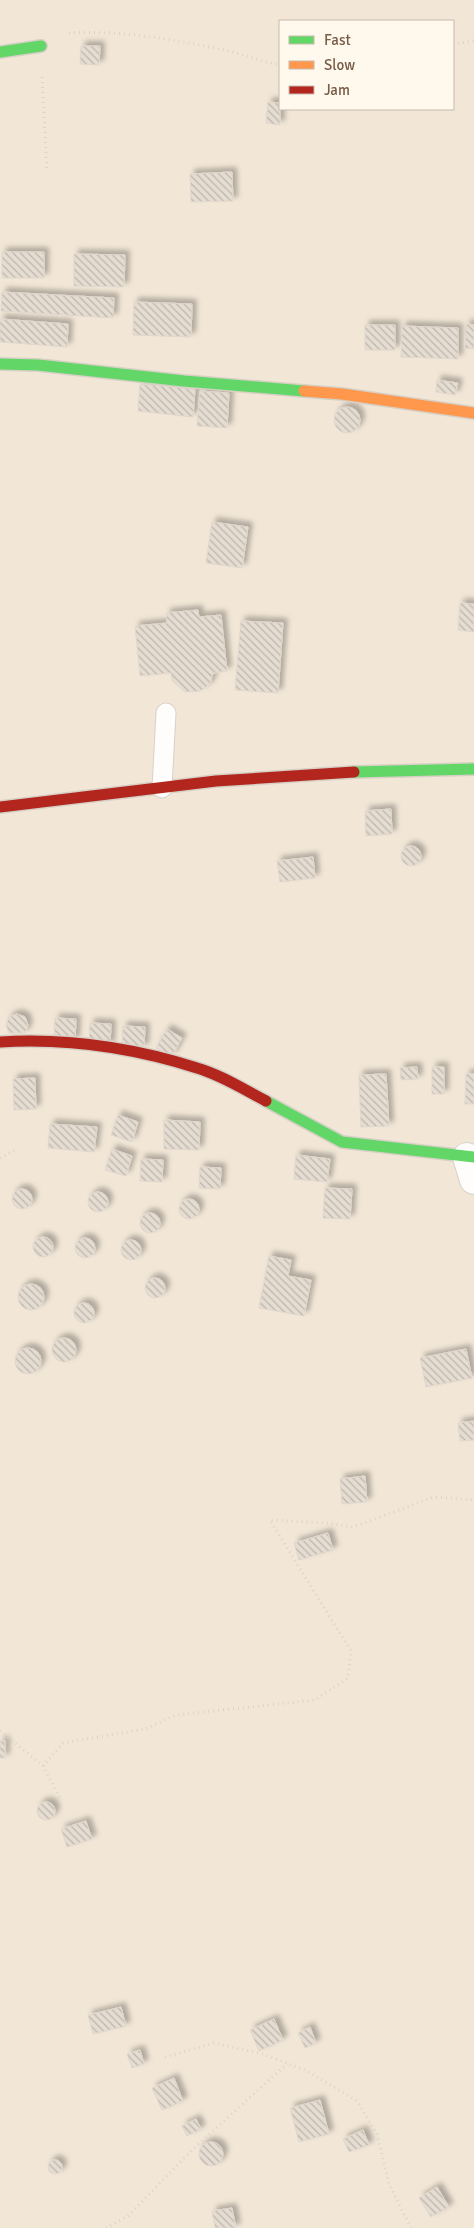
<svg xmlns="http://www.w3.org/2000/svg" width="474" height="2228" font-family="Signika,sans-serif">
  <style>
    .residential { fill: #f2e7d7; fill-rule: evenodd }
    .building { fill: url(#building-back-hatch); stroke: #e1d7cc; filter: url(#shadow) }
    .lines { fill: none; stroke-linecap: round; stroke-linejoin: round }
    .lane-casing { stroke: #d7d1c8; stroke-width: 21 }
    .street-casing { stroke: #d7d1c8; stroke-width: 30 }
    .fast-casing { stroke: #d7d0c6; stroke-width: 14 }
    .slow-casing { stroke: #d7d0c6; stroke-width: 14 }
    .jam-casing { stroke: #d7d0c6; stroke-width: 14 }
    .path { stroke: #dbd3cc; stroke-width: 3; stroke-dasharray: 1 4; stroke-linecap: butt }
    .lane { stroke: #fefdfc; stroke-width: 19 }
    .street { stroke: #fefdfc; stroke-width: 28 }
    .fast { stroke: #63d668; stroke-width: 11 }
    .slow { stroke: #ff974d; stroke-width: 11 }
    .jam { stroke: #b3261e; stroke-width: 11 }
  </style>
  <defs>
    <pattern id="building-back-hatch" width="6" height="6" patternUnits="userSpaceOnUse" patternTransform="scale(1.25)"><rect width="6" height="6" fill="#e5dcd2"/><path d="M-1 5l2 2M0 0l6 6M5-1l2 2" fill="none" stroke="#beb6ac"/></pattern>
    <filter id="shadow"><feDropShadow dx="4.5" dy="-4.5" stdDeviation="2.5" flood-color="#0004"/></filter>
  </defs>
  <rect width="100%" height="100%" fill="#f8f4ea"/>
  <path class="residential" d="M0,0H474V2228H0ZM280,21H453V109H280Z"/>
  <path class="building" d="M81,46H100L99,65L80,64Z
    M268,102L280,103V125L266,123Z
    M232,172L233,201L191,202L190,174Z
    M2,252H44V278H2Z
    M74,254L125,255L124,287L74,286Z
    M2,292L114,298L113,318L1,311Z
    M134,302L192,304L191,337L133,335Z
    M0,319L68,324L67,347L0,342Z
    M466,324L474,325V349L465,348Z
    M365,325H395V350H365Z
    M402,326L458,328V359L401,357Z
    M437,380L458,383L455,395L436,392Z
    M140,384L195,389L193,417L138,411Z
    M200,391L229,393L227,428L197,426Z
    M334 420a13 13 0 1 1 26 0a13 13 0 1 1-26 0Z
    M212,522L248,527L242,568L206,563Z
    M460,603L474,604V632L458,630Z
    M198,610L199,617L221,615L227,671L213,673L210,684L200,691L185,692L172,681L171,673L140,676L135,626L167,623L166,613Z
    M241,621L283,623L278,693L235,690Z
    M391,809L392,834L366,836L365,811Z
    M401 856a10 10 0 1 1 20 0a10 10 0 1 1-20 0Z
    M313,857L315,878L280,882L277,861Z
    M17,1014L25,1017L28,1025L25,1033H9L6,1025L9,1017Z
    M55,1018L76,1019L75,1041L54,1040Z
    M90,1023L111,1024L110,1046L89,1044Z
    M123,1026L145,1027L144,1048L122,1047Z
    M167,1029L182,1038L172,1056L156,1048Z
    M417,1067L418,1079L401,1080L400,1068Z
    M432,1067H444V1094H432Z
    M386,1074L389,1126L361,1127L359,1075Z
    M466,1074H474V1104H465Z
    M35,1078L36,1109L14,1110L13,1079Z
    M118,1115L138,1122L132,1142L111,1135Z
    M164,1120L200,1122L199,1150L164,1149Z
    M50,1124L97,1127L94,1152L48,1148Z
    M112,1149L132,1156L126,1176L105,1170Z
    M296,1155L330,1159L327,1182L294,1179Z
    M141,1159L163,1160L162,1182L140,1181Z
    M200,1167L221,1168L220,1189L199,1188Z
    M325,1188L352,1189L350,1219L323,1218Z
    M12 1199a10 10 0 1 1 20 0a10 10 0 1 1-20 0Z
    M88 1202a10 10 0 1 1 20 0a10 10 0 1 1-20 0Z
    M179 1209a10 10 0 1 1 20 0a10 10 0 1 1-20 0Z
    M140 1223a10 10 0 1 1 20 0a10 10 0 1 1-20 0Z
    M33 1247a10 10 0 1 1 20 0a10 10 0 1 1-20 0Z
    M75 1248a10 10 0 1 1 20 0a10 10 0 1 1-20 0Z
    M121 1250a10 10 0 1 1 20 0a10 10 0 1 1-20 0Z
    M269,1256L291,1260L288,1276L311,1280L304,1316L259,1308Z
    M145 1288a10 10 0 1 1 20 0a10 10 0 1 1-20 0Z
    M18 1297a13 13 0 1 1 26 0a13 13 0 1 1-26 0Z
    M74 1313a10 10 0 1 1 20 0a10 10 0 1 1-20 0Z
    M52 1350a12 12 0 1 1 24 0a12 12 0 1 1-24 0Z
    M15 1361a13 13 0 1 1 26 0a13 13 0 1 1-26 0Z
    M466,1349L472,1378L426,1387L420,1358Z
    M474,1421V1440L460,1441L458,1423Z
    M365,1476L367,1502L342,1504L340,1479Z
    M328,1533L333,1550L299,1560L294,1543Z
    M0,1741H5V1758H0Z
    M37 1811a9 9 0 1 1 18 0a9 9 0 1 1-18 0Z
    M86,1821L92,1839L67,1847L61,1829Z
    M121,2007L126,2026L93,2034L88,2015Z
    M274,2019L283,2040L259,2051L250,2030Z
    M310,2027L316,2043L305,2048L298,2033Z
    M140,2050L144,2064L132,2068L127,2054Z
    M174,2078L183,2101L162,2110L152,2088Z
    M320,2100L329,2134L299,2142L290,2108Z
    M196,2119L201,2129L187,2136L182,2126Z
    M363,2130L369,2145L349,2152L343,2139Z
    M199 2154a12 12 0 1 1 24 0a12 12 0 1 1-24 0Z
    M48 2167a7 7 0 1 1 14 0a7 7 0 1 1-14 0Z
    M437,2187L449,2207L431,2217L419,2198Z
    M232,2208L236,2228H215L212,2211Z"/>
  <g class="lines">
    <defs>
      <path id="lane" d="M162,788L166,713"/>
      <path id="street" d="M467,1157L474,1180"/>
      <path id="fast" d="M0,52L41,46
        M0,364L38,365L184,381L304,391
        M354,772L474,769
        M266,1101L342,1142L474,1157"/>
      <path id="slow" d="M304,391L342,394L474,413"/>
      <path id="jam" d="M0,807L216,781L354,772
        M0,1042C65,1038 134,1048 197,1068C221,1075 243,1089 266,1101"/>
    </defs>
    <use href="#lane" class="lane-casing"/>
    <use href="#street" class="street-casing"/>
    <use href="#fast" class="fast-casing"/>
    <use href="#slow" class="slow-casing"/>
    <use href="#jam" class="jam-casing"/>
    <path class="path" d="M69,33C122,30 178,40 229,51C246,55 262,62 280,65
      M453,44L474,41
      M42,77L47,171
      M0,1158L15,1150
      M0,1731L43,1766L61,1800
      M43,1766L63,1743L145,1729L176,1715L315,1700L348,1678L351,1651L270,1520L328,1523L353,1527L434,1497L474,1500
      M165,2057L214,2043L263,2054L307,2071L357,2101L377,2134L389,2184L411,2228
      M106,2228L128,2216L193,2149L287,2064"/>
    <use href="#lane" class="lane"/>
    <use href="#street" class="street"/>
    <use href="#fast" class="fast"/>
    <use href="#slow" class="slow"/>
    <use href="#jam" class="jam"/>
  </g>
  <rect x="279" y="20" width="175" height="90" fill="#fff9ed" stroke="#c9baab"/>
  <rect x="289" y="36" width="25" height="8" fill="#63d668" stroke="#c9baab"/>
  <text x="324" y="45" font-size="15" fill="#795c47">Fast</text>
  <rect x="289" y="61" width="25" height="8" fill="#ff974d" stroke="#c9baab"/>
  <text x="324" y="70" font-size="15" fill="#795c47">Slow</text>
  <rect x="289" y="86" width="25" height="8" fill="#b3261e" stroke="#c9baab"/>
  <text x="324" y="95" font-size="15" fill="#795c47">Jam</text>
</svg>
